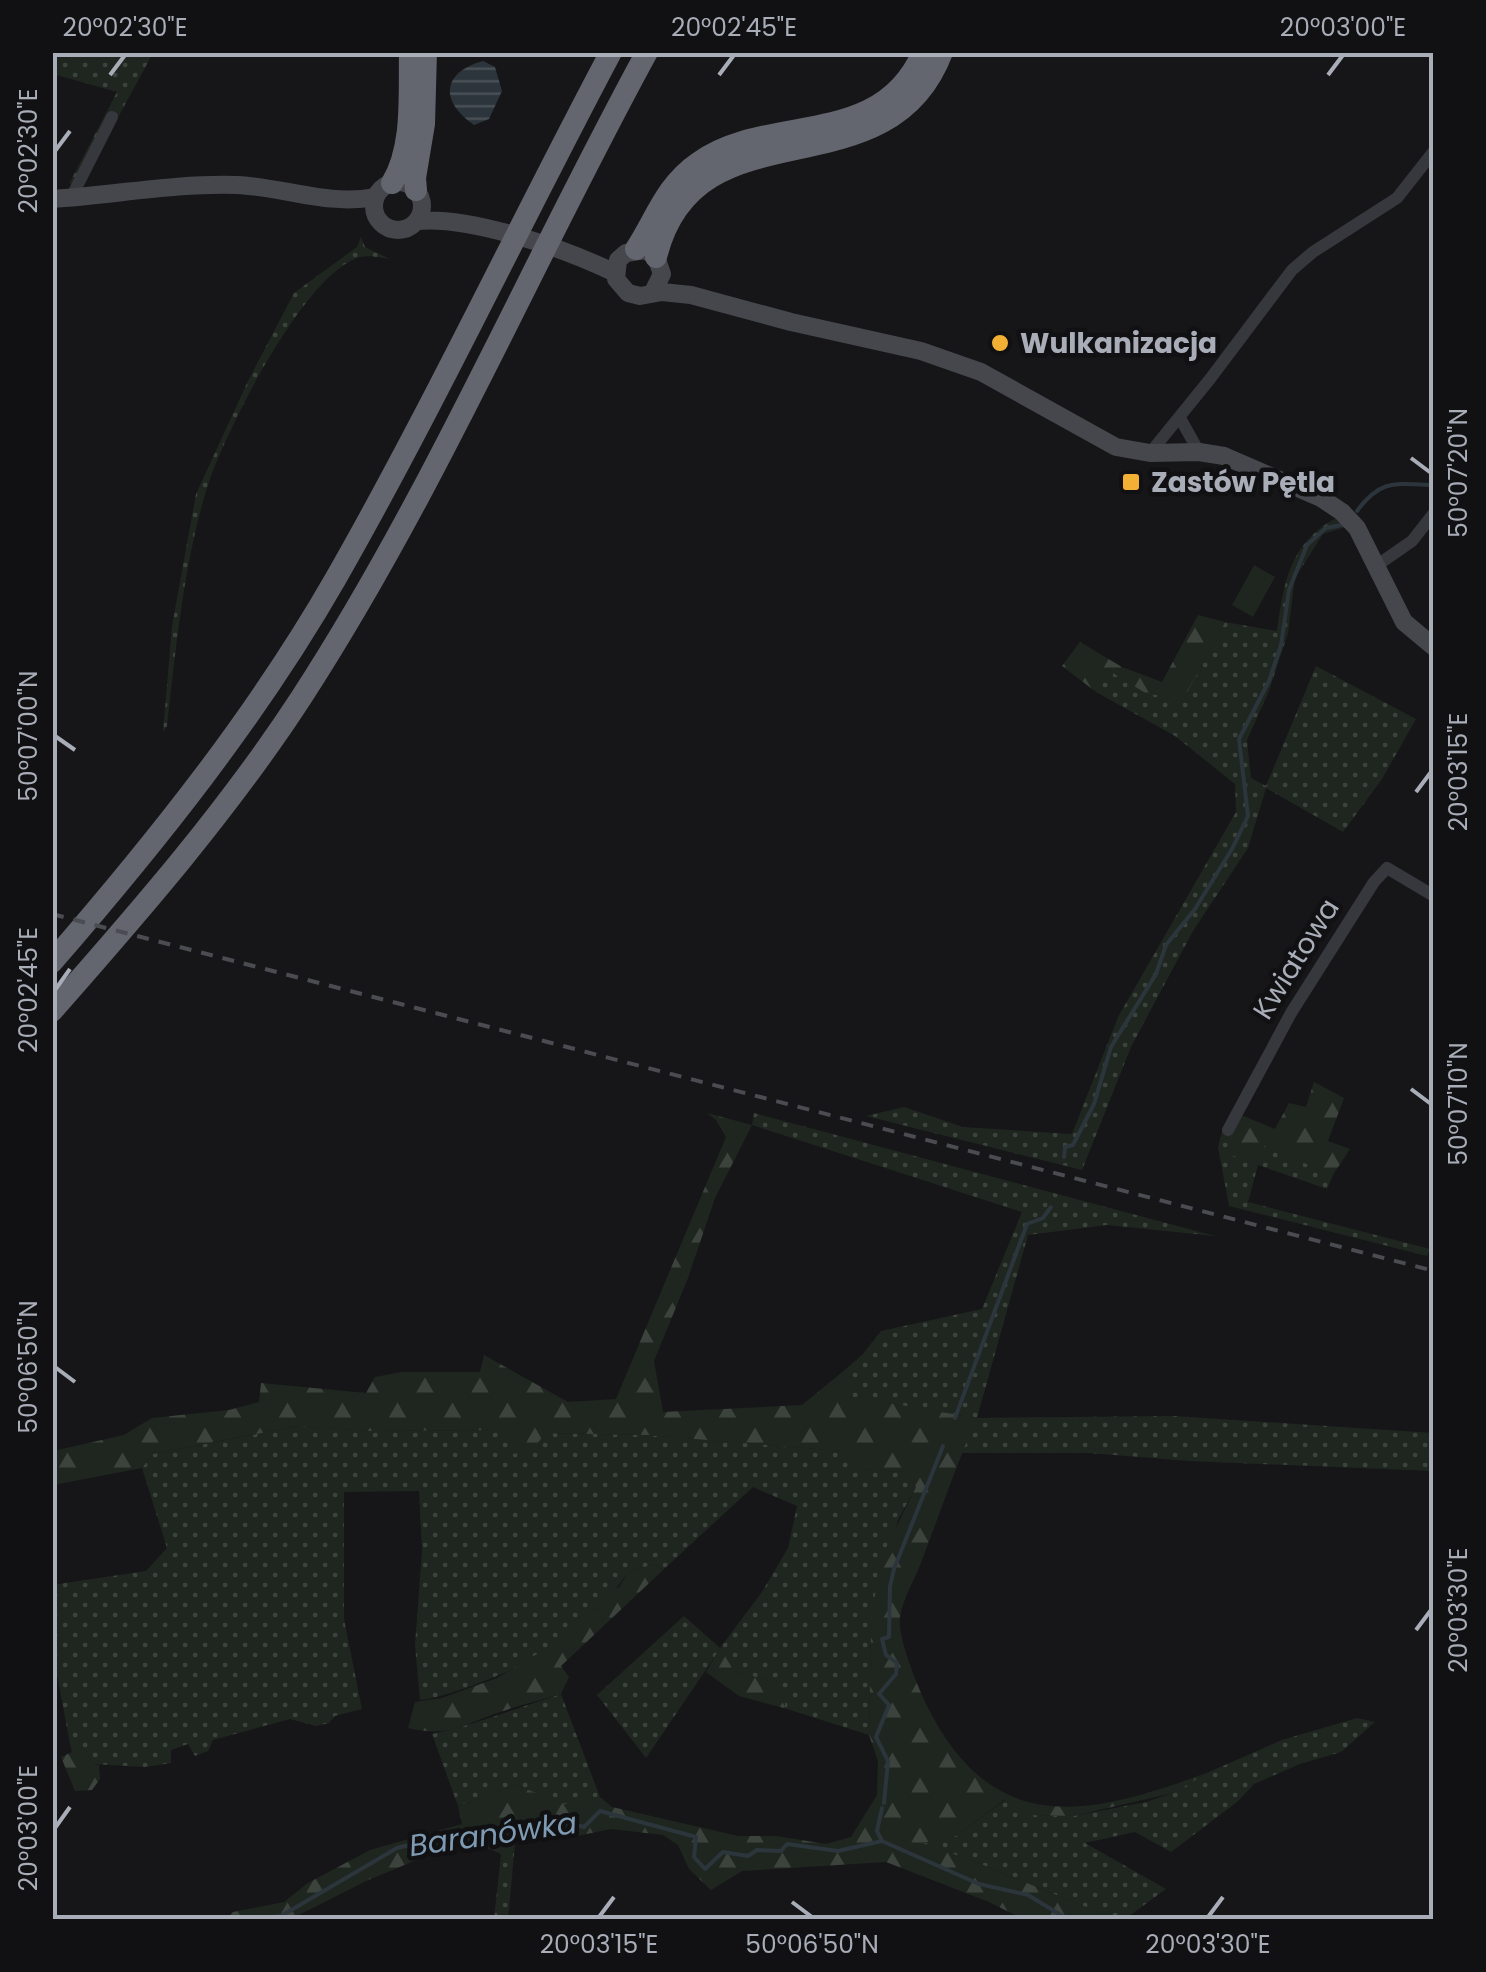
<svg xmlns="http://www.w3.org/2000/svg" width="1486" height="1972" font-family="Poppins,sans-serif">
  <style>
    .green { fill: url(#green-dots) }
    .forest { fill: url(#forest-firs) }
    .pitch { fill: #1e261f }
    .water { fill: url(#water-rules) }
    .lines { fill: none; stroke-linecap: round; stroke-linejoin: round }
    .stream { stroke: #2c353c; stroke-width: 4 }
    .street { stroke: #37383d; stroke-width: 12 }
    .secondary { stroke: #45474d; stroke-width: 18 }
    .highway { stroke: #63666e; stroke-width: 22 }
    .rail { stroke: #4a4c52; stroke-width: 4; stroke-dasharray: 12 10; stroke-linecap: butt }
    .ticks { fill: none; stroke: #a8adb8; stroke-width: 4 }
    .poi-dot { fill: #f2b134; stroke: #111113; stroke-width: 4 }
    .labels { text-anchor: middle; dominant-baseline: central; stroke-width: 9; stroke-linejoin: round; paint-order: stroke }
    .poi-label { font-size: 28px; font-weight: bold; fill: #a8adb8; stroke: #111113; text-anchor: start }
    .street-label { font-size: 28px; fill: #a8adb8; stroke: #111113 }
    .water-label { font-size: 30px; font-style: italic; fill: #7f9bb3; stroke: #111113 }
    .neatline { fill: none; stroke: #a8adb8; stroke-width: 4 }
    .ticks-label { font-size: 25px; text-anchor: middle; fill: #a8adb8 }
  </style>
  <defs>
    <pattern id="green-dots" width="8" height="8" patternUnits="userSpaceOnUse" patternTransform="scale(2.5)"><rect width="8" height="8" fill="#1e261f"/><path d="M2 2h.1M6 6h.1" fill="none" stroke="#3c433d" stroke-width="1.8" stroke-linecap="round"/></pattern>
    <pattern id="forest-firs" width="22" height="20" patternUnits="userSpaceOnUse" patternTransform="scale(2.5)"><rect width="22" height="20" fill="#1e261f"/><path d="M5 1l3.5 6h-7zM16 11l3.5 6h-7z" fill="#3c433d"/></pattern>
    <pattern id="water-rules" width="6" height="5" patternUnits="userSpaceOnUse" patternTransform="scale(2.5)"><rect width="6" height="5" fill="#2c353c"/><path d="M0 2.5h6" fill="none" stroke="#485056"/></pattern>
  </defs>
  <rect width="100%" height="100%" fill="#161618"/>
  <path class="green" d="M52,53H153L84,180L69,184L117,92L53,74Z
    M361,237L365,247L390,259C382,258 368,255 360,257C305,273 230,424 211,476C185,551 176,647 167,726L163,732L172,626L196,494L248,381L294,293L357,247Z
    M1338,517L1346,527L1323,534L1295,578L1288,633L1269,691L1247,740L1251,778L1266,786L1316,666L1416,719L1382,779L1343,832L1266,788L1248,848L1193,931L1131,1047L1082,1170L866,1116L904,1107L963,1127L1072,1134L1118,1017L1236,812L1235,784L1175,736L1096,692L1107,670L1184,698L1225,622L1277,631C1284,581 1290,542 1338,517Z
    M754,1113L1215,1236L1107,1225L1028,1235L977,1418L1174,1416L1433,1433V1471L1189,1461L1089,1453H961L975,1418L852,1397V1378L841,1373L862,1355L881,1331L982,1309L1022,1212L752,1125Z
    M1223,1128L1333,1175L1327,1189L1258,1165L1248,1202L1430,1249L1427,1256L1229,1206L1218,1147Z
    M299,1426L368,1431L504,1430L530,1451L545,1433L647,1435L842,1451L862,1469L905,1472L916,1487L898,1520L871,1629L869,1735L784,1708L786,1694L769,1681L734,1671L720,1649L646,1758L597,1695L684,1616L720,1648L762,1592L788,1548L797,1506L753,1487L663,1570L654,1564L628,1573L601,1607L579,1617C577,1622 576,1628 573,1632C554,1656 450,1698 420,1700L415,1645L422,1551L419,1491L344,1492V1619L362,1709L335,1716L329,1723L316,1726L290,1719L213,1740L208,1751L195,1756L188,1744L171,1750V1763L145,1767L92,1764L86,1750L70,1744L53,1653L52,1585L146,1571L167,1548L142,1468L152,1454Z
    M561,1694L600,1797L564,1805L516,1785L458,1806L432,1734C476,1724 518,1708 561,1694Z
    M1357,1718L1375,1722L1341,1752L1300,1764L1254,1784L1237,1802L1171,1852L1135,1832L1085,1843L1166,1889L1125,1919H1115L973,1861L921,1843L956,1836L1005,1800L1031,1815L1073,1816L1146,1802L1173,1793L1209,1772L1282,1740Z
    M515,1835L523,1836L515,1844L508,1919H494L501,1854L480,1845Z"/>
  <path class="forest" d="M1198,615L1225,622L1184,698L1147,694L1108,670L1096,692L1062,666L1080,642L1122,667L1162,682Z
    M1314,1082L1344,1098L1328,1141L1350,1149L1333,1175L1264,1146L1258,1165L1231,1155L1233,1133L1241,1115L1275,1129L1289,1103L1306,1107Z
    M707,1113L752,1125L715,1198L688,1278L654,1361L663,1412L802,1405L841,1373L852,1378L853,1397L976,1418C957,1465 940,1512 922,1560C916,1577 903,1598 900,1617C897,1638 919,1690 929,1710C996,1840 1093,1815 1209,1772L1173,1793L1073,1816L1031,1815L1004,1800L956,1836L923,1843L973,1861L1115,1919H1023L989,1902L886,1862L742,1871L711,1890L689,1869L678,1845L663,1835L611,1829L577,1836L515,1835L480,1845L438,1851L366,1881L291,1919H227L233,1912L284,1902L308,1883L370,1850L462,1824L458,1806L516,1785L564,1804L600,1797L612,1807L738,1836H776L826,1844L851,1837L877,1795L878,1761L869,1735L871,1629L879,1562L916,1487L904,1472L862,1469L841,1451L647,1435L546,1433L530,1452L511,1454L504,1430L368,1431L298,1426L152,1454L142,1468L53,1485V1451L124,1435L152,1418L229,1410L259,1402L261,1383L366,1393L375,1377L402,1372H480L484,1355L568,1402L616,1399L726,1137L716,1120Z
    M654,1564L663,1570L561,1666L569,1677L561,1694C541,1700 520,1705 500,1712C463,1724 450,1738 408,1728L415,1702L442,1698L497,1678L572,1633L579,1617L601,1607L605,1592L619,1587L628,1573Z
    M720,1648L734,1671L769,1681L787,1694L784,1708L739,1696L706,1672Z
    M70,1744L86,1750L92,1764L99,1765L100,1779L92,1790L75,1791L61,1757L72,1752Z"/>
  <path class="pitch" d="M1254,565L1275,577L1253,617L1232,605Z"/>
  <path class="water" d="M483,61L495,67L502,91L489,119L474,125C439,101 442,72 483,61Z"/>
  <g class="lines">
    <path class="stream" d="M1357,511C1381,478 1396,484 1434,485
      M1064,1157L1065,1147L1073,1145L1094,1104L1111,1047L1156,974L1166,945L1195,909L1232,849L1248,816L1239,739L1269,681L1281,645L1289,590L1307,545L1326,528L1342,525
      M955,1418L1027,1224L1043,1218L1051,1207
      M884,1803L888,1761L876,1737L889,1705L879,1694L896,1674L897,1663L886,1655L882,1639L889,1637L890,1586L894,1569L943,1446
      M882,1841L877,1831L882,1808
      M234,1920L281,1916L397,1848L417,1843L429,1844L441,1836L482,1837L521,1825L558,1821L584,1827L600,1811L696,1837L694,1857L705,1869L723,1852L748,1856L757,1850L781,1851L787,1844L838,1851L882,1841L979,1884L1028,1895L1069,1920"/>
    <path class="street" d="M71,198L112,117
      M1180,418L1199,452
      M1150,453L1210,379L1292,270L1313,252L1397,198L1434,151
      M1376,566L1412,541L1434,513
      M1228,1130L1291,1013L1374,882L1387,868L1434,896"/>
    <path class="secondary" d="M374 206a24 24 0 1 1 48 0a24 24 0 1 1-48 0Z
      M52,199C114,195 175,183 237,185C284,187 327,206 375,197
      M417,221C471,216 566,249 615,273
      M653,292L662,274L656,257L645,250L626,253L618,260L616,279L628,293L640,296L662,292L691,295L791,322L921,351L981,372L1116,447L1150,453L1199,452L1224,456L1321,498L1342,512L1357,528L1404,622L1434,647"/>
    <path class="highway" d="M392,183C414,147 409,94 410,52
      M416,190L415,178L424,124L426,52
      M636,249C656,218 666,185 698,163C769,112 881,151 923,52
      M656,257C695,97 886,199 942,52
      M52,962C156,842 257,716 336,578C434,406 518,227 611,52
      M52,1011C140,911 228,810 301,698C434,493 530,266 647,52"/>
    <path class="rail" d="M52,914L1434,1271"/>
  </g>
  <path class="ticks" d="M110,75L125,55M719,75L734,55M1328,75L1343,55M55,151L70,131M1411,458L1431,473M55,736L75,750M1416,792L1431,772M55,990L70,969M1411,1089L1431,1104M55,1367L75,1382M1416,1630L1431,1610M55,1828L70,1807M792,1902L812,1917M599,1917L614,1897M1208,1917L1223,1897"/>
  <g class="poi-dot">
    <circle cx="1000" cy="343" r="10"/>
    <rect x="1121" y="472" width="20" height="20" rx="5"/>
  </g>
  <g class="labels">
    <g class="poi-label">
      <text x="1020" y="343">Wulkanizacja</text>
      <text x="1151" y="482">Zastów Pętla</text>
    </g>
    <g class="street-label">
      <text transform="translate(1296 959) rotate(-58)">Kwiatowa</text>
    </g>
    <g class="water-label">
      <text transform="translate(493 1834) rotate(-8)">Baranówka</text>
    </g>
  </g>
  <rect width="1486" height="1972" fill="none" stroke="#111113" stroke-width="110"/>
  <rect x="55" y="55" width="1376" height="1862" class="neatline"/>
  <g class="ticks-label">
    <text x="125" y="36">20°02'30"E</text>
    <text x="734" y="36">20°02'45"E</text>
    <text x="1343" y="36">20°03'00"E</text>
    <text transform="translate(28 151) rotate(-90)" y="9">20°02'30"E</text>
    <text transform="translate(1458 473) rotate(-90)" y="9">50°07'20"N</text>
    <text transform="translate(28 736) rotate(-90)" y="9">50°07'00"N</text>
    <text transform="translate(1458 772) rotate(-90)" y="9">20°03'15"E</text>
    <text transform="translate(28 990) rotate(-90)" y="9">20°02'45"E</text>
    <text transform="translate(1458 1104) rotate(-90)" y="9">50°07'10"N</text>
    <text transform="translate(28 1367) rotate(-90)" y="9">50°06'50"N</text>
    <text transform="translate(1458 1610) rotate(-90)" y="9">20°03'30"E</text>
    <text transform="translate(28 1828) rotate(-90)" y="9">20°03'00"E</text>
    <text x="599" y="1953">20°03'15"E</text>
    <text x="812" y="1953">50°06'50"N</text>
    <text x="1208" y="1953">20°03'30"E</text>
  </g>
</svg>
